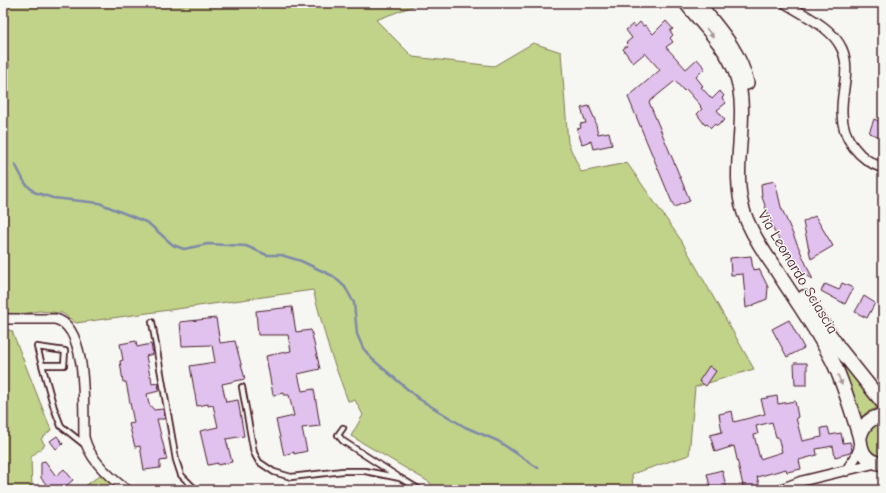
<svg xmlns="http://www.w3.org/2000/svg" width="886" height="493" font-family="'Comic Neue',sans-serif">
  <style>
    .green { fill: #c0d388; stroke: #85795a }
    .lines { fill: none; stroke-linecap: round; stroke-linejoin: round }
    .stream { stroke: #7f89a9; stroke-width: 2.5 }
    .building { fill: #e1c2ef; stroke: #4a1f2b; fill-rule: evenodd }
    .lane-casing { stroke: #4a1f2b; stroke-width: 8 }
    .street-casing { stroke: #4a1f2b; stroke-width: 12 }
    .secondary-casing { stroke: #4a1f2b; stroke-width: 16 }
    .lane { stroke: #f6f6f2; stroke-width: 4.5 }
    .street { stroke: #f6f6f2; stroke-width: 9 }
    .secondary { stroke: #f6f6f2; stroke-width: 13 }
    .oneway { fill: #a99598 }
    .labels { text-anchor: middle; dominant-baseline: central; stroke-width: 3; stroke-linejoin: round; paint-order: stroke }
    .street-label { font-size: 15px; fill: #4a1f2b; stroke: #f6f6f2 }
  </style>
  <rect width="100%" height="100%" fill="#f6f6f2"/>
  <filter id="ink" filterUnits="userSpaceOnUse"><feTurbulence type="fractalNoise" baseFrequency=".025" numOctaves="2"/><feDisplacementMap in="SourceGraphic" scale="8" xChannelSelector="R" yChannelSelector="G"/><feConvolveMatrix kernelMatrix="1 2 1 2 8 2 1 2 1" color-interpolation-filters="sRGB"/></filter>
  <g filter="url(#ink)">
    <path class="green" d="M3,3H421L376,20L413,57L494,66L533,43L561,52L568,143L581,172L627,163L681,240L754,369L695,387L689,455L632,474L633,490H436L429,482L351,436L363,415L355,400L348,401L329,349L313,290L76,323L62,313L39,311L22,314L3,313V71L10,66L3,50Z
      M3,328L12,331L51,430L41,439L45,445L31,457L32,488L34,490H3Z
      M838,357L877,408L867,412L859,419L836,358Z
      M883,423V458C861,452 861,426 883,423Z
      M104,472L124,490H80Z"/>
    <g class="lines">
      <path class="stream" d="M15,164L25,183L34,192L53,198L99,203L148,223L173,245L184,249L208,244L246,246L267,255H281L301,261L333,276L345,287L354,303L357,334L363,348L372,359L419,399L465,427L498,441L538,468"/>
    </g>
    <path class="building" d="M666,21L673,29L670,31L673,35L670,38L673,42L666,47L686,69L697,59L705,68L696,77L703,86L701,87L712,99L720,91L724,96L722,98L726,103L717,110L725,120L717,126L715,124L711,128L707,124L705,125L697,114L702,109L700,107L701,106L686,89L684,91L675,81L649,102L690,201L674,207L628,97L660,70L645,53L633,63L623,49L628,45L626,43L632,38L626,30L633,24L635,27L640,22L643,26L645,25L653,34Z
      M589,106L595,120L598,134L609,132L612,145L593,149L591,141L582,144L577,129L581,128L580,124L586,123L581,108Z
      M874,119L883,123V138L869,133Z
      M775,181L781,207L813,280L795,266L774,231L762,197L761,184Z
      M815,216L833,246L811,259L803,222Z
      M751,256L753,270L759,269L768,287L767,299L746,308L743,274L731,275L730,258Z
      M842,283L853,288L845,304L821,291L825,284L839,290Z
      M864,296L875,303L867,318L855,312Z
      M292,307L296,332L311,330L320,369L298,374L302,391L314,389L320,426L302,428L307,451L294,454V452L284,455L276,420L294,416L289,395H284V393L273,395L266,356L291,351L288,335H258L256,311Z
      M216,318L220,343L235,341L245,379L222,384L226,402L238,400L244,436L226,439L232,462L218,465V463L208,465L200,431L218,427L213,405L208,406V404L197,406L190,366L215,362L212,345L182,346L180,322Z
      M789,320L804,348L787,357L772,329Z
      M136,341L137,347L151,344L153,354L146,356L150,376H151L152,384L158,383L159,391L147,394L149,404L154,410L163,409L165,419H157L167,460L160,461V468L144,470L140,446L135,447L129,424L134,423L126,382H123L120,361L123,360L120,344Z
      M794,363H807V385H795Z
      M709,366L716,371L706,386L699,381Z
      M777,396L778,404L795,401L798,417L796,418L802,441L822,437L821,428L828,427L830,435L841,433L843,443L850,442L852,450L850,453L835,457L833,446L816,449L817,455L799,460L801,469L787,472L786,469L757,477L760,487L744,490L734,446L715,452L710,435L722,432L719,414L732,411L734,422L765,414L761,399ZM772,422L776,437H778L782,452L760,459L754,435L758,434L756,426Z
      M57,436L63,444L56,449L50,441Z
      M45,461L56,476L64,469L73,480L61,490H51L41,478V462Z
      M722,470L727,490H711L707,474Z"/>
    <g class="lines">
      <defs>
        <path id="lane" d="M152,322L176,460L181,475L196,490
          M42,365H64L65,351L37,347L54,408L61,426L85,445
          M242,387L254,453L259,462L274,472L291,477L343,471H365L400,478L420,490
          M343,428L338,435L343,441L397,476"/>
        <path id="street" d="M785,3C805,16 832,27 842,49C851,70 841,91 842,113C842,138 859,160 883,168
          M3,319C15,319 27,319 40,319C44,319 50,319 55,319C89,326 83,411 84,437C89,459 109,477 127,490
          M846,471L855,458L860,446
          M781,490L786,487L802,481L876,463"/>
        <path id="secondary" d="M686,3C703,25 727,47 736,74C751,119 729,168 744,213C751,233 763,251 775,268C795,300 819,332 835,366C845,388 852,412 859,435C861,442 860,449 865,455C869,461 876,463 883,464
          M698,3C718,28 740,51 747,83
          M804,297L839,348L883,403
          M860,437C863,425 870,417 883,416"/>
      </defs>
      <use href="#lane" class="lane-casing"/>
      <use href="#street" class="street-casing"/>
      <use href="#secondary" class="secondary-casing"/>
      <use href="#lane" class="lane"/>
      <use href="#street" class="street"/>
      <use href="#secondary" class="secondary"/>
    </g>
    <defs><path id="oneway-solid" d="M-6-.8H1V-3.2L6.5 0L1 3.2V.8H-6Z"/></defs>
    <g class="oneway">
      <use href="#oneway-solid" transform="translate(710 33) rotate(51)"/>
      <use href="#oneway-solid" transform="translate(840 380) rotate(68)"/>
    </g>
  </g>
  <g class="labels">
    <g class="street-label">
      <text transform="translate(798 272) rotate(59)">Via Leonardo Sciascia</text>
    </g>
  </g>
  <rect width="886" height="493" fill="none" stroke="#f6f6f2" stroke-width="16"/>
  <rect x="8" y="8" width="870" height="477" fill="none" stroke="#4a1f2b" stroke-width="1.5" filter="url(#ink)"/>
</svg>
